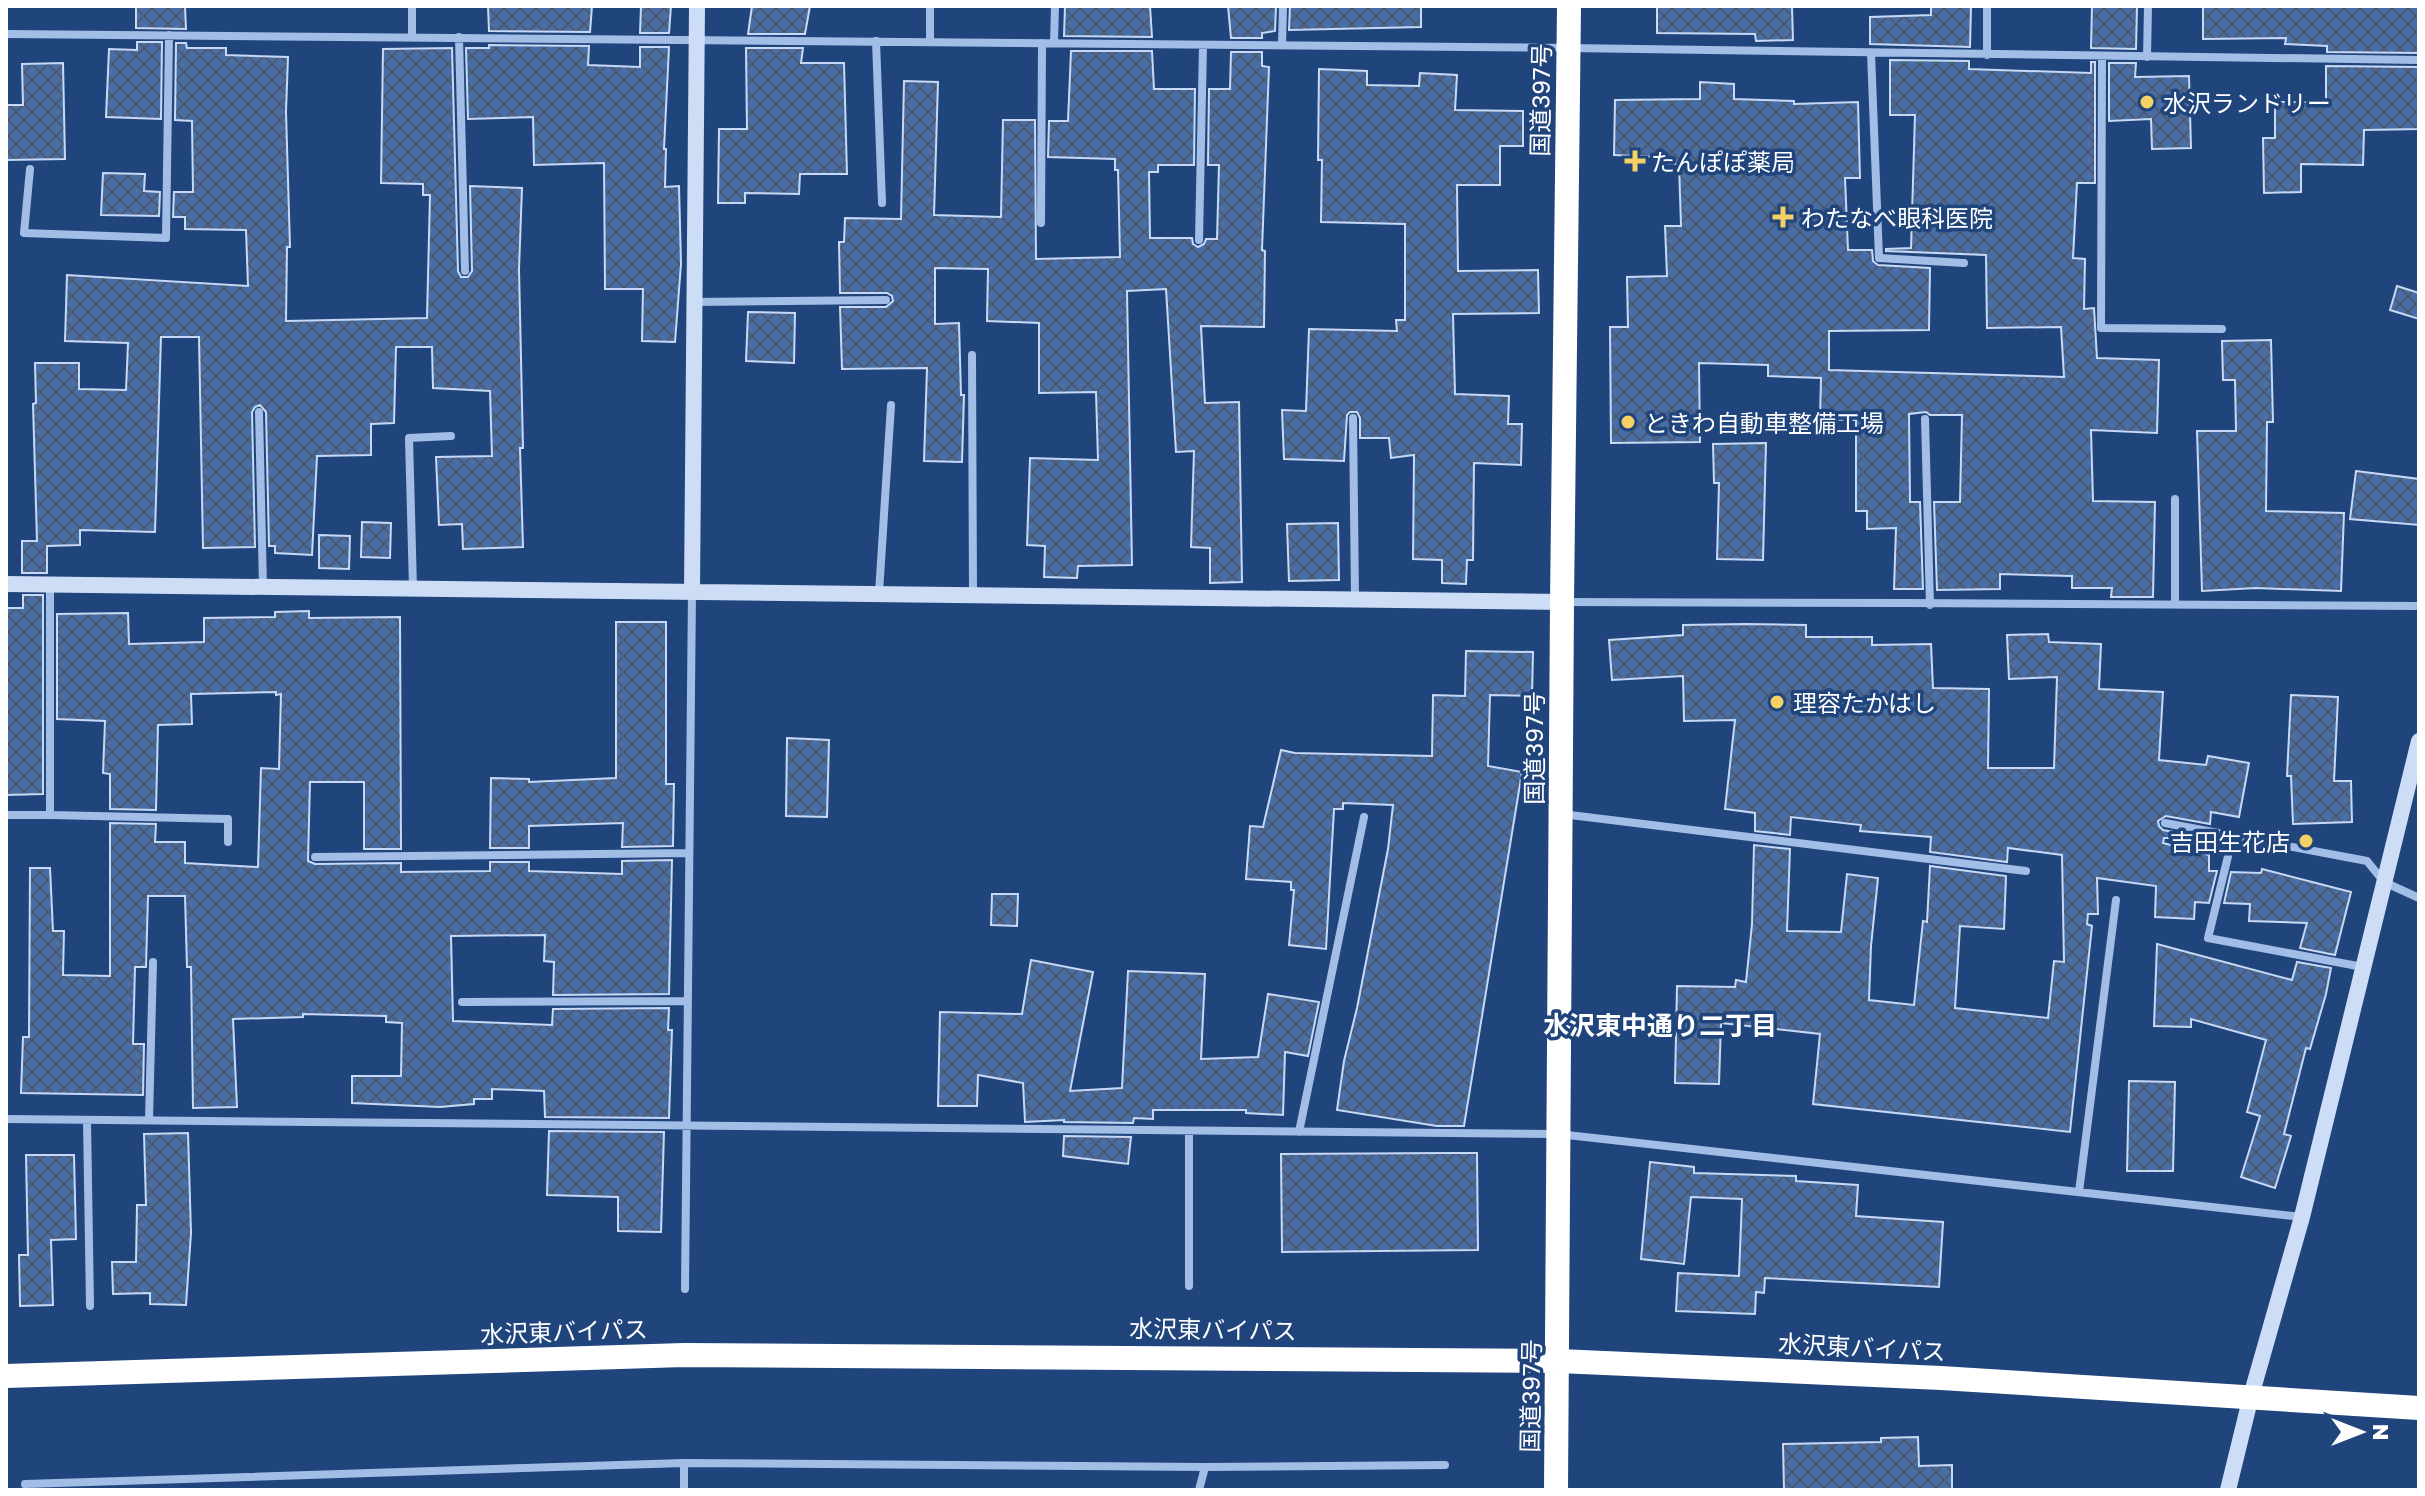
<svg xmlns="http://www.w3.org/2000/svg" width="2425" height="1496" font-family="'Golos Text','Noto Sans JP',sans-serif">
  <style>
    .building { fill: url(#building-cross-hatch); stroke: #c7d9f5; stroke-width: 2 }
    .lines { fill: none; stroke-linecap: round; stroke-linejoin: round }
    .street { stroke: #a3bee6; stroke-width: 8 }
    .secondary { stroke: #cdddf5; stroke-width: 16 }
    .highway { stroke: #fff; stroke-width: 24 }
    .poi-dot { fill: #f3d164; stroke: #20447c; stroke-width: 3 }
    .labels { text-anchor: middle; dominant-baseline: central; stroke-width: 7; stroke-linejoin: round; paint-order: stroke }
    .street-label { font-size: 24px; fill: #fff; stroke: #20447c }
    .poi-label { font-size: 24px; fill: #fff; stroke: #20447c; text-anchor: start }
    .neighbourhood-label { font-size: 26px; font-weight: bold; fill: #fff; stroke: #20447c }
  </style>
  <defs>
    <pattern id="building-cross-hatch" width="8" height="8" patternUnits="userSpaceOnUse" patternTransform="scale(2)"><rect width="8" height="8" fill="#496ea6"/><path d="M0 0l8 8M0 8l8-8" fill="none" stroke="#4b5a70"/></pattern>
  </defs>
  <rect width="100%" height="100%" fill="#20447c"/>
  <path class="building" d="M136,6H185L186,29L136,28Z
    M488,6H592L590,32L489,31Z
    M641,6H671L669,33H640Z
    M752,6H810L805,34H748Z
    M1065,6H1150L1152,37L1064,36Z
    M1228,6H1276L1275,31L1262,33V38H1231Z
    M1290,6H1421V27L1289,30Z
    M1657,6H1792L1793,40L1756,41L1755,34L1657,33Z
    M1931,6H1971L1970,47L1870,44V17L1931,15Z
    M2092,6H2137L2136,49L2091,48Z
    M2203,6H2419V53L2327,52V46L2285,44L2286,38L2203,39Z
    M137,42H162L161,119L106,117L109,49L137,50Z
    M176,43H186L187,48H226V55L288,57L286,112L290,247H287L286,321L427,318L430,195H423V184L381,183L383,49L452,48L458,271L461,277H468L472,271L470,186L522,188L519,269L523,448H520L523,547L463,549L462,524L439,525L436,457L492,456L490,391L433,388L432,347H396L394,423L371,424V455L317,456L312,555L275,553V546H269L266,412L260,405L255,407L252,412L255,547L203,548L199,337H161L155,532L80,530V545L47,546V573H22V541H37L33,404L36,403L35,363H79V389L126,390L128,343L65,341L67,275L248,286L246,230L185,229V217H173L174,192H193L192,121L175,120Z
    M489,45L589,46L588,65L640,67V47H669L664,149H666L665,187L679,186L681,264L675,342L642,341L643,289H605L604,163L534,165L533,117L468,119L466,48H489Z
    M746,48H803L801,63H844L847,174H800L799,194L745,193V203H718L719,129H747Z
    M1071,51H1152L1154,89H1195L1194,165H1158V172H1149L1150,238H1192L1193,244L1198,247L1204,244L1206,239H1217L1219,165H1208L1209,89H1230L1231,52H1262V66L1269,67L1262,250L1265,251L1264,327L1201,326L1205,403L1239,402L1242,582L1210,583V548L1191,547L1194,451L1176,452L1166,289L1127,291L1132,565L1078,566L1077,578L1044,577L1045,546L1027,545L1030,458L1098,460L1096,392L1039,393V323L987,321L988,269L935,268V324L959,323L961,395H964L962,462L924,461L927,368L842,369L840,307H886L893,301L892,296L887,293H840L839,242H844L845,218L901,219L904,81L938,82L934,215L1001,217L1003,120H1035L1036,259L1120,257L1118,170H1115V159L1048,157L1049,121H1068Z
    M1890,60L1969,61V69L2091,73V62H2095V183H2077L2073,258L2085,259L2084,309L2094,308L2097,358L2159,360L2157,433L2091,430L2093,501L2155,502L2153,597H2111L2112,588H2072V576L2000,574V589L1937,590L1934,502H1960L1962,415H1930L1926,412L1909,414L1910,502H1920L1923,589H1894L1896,528L1867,529V511H1856V420L1820,419L1821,378L1768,376V365L1699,363L1700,442L1611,443L1610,327H1628L1627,277L1667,276L1665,226H1681L1679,164L1659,163V157L1614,155L1615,100L1700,99V82L1734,84V99L1794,101V104L1858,102L1860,178H1845L1848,250H1872L1873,261L1878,265L1930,268L1929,330L1829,331V370L2064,377L2061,327L1987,328L1986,255L1886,251V249L1911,248L1915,115H1890Z
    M63,63L65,159L6,160V105H23L22,64Z
    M2109,63H2136L2135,77L2189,76L2191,148L2152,149L2151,119L2109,121Z
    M2326,66L2419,67V129L2364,130L2363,165L2301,164V192L2264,193L2263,138H2275V102H2326Z
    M1319,69L1367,71V85L1419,86L1420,73L1457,75L1455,110L1523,111V146H1500V185H1457L1458,271L1538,270L1539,313L1453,314L1455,394L1509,396L1508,424H1522L1521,465L1474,463L1473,560H1467L1466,584L1442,583V560L1413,559L1414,455L1391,458L1389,438H1360V418L1357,412H1350L1347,415L1344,461L1284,459L1282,410L1306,411L1309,329L1397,331L1396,320H1405V224L1321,222L1322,160H1318Z
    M103,173L145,174L144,191L160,192L159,216L101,215Z
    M2397,286L2419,293V319L2390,310Z
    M748,312L795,313L794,363L746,361Z
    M2271,340L2273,422H2267L2266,511L2344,513L2341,591L2256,588L2202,591L2197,431H2236L2235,380H2223L2222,341Z
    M1766,443L1763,560L1717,559L1719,483H1714L1713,444Z
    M2356,471L2419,479V525L2350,519Z
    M362,522L391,523L390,558L361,557Z
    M1338,523L1339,580L1289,581L1287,524Z
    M319,535L350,536L349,569L319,568Z
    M23,595H43V794L6,795V608H23Z
    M309,611V618L400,617L401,849H364V782H310L308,861L315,864L401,863V872L490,871V862H529V871L622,874V861L672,860L669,994L553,995L554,962L544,961L545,935L451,936L453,1021L552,1025L553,1009L669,1008L668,1030H672L669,1118L545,1117L544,1091L492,1089V1099H474V1104L440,1107L352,1103V1076H401L402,1023L386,1022V1016L303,1014V1017L233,1019L237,1107L193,1108L191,967H187L185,896H148L146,967H135L133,1044H144L143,1095L21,1093L23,1037H29L30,868H50L53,931H64L63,975L110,976V823L156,824L155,842H185V863L258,867L261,768L279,769L281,694L276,695V692L191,694L192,724L158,725L156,810L110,809V774L103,773L105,721L57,719V614L128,613L129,644L204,642V618L275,617V612Z
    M616,622H666V784H674L673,846L622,847L623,823L529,826V848H490L491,778L529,779V782L616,778Z
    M1745,624L1806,625V637H1872V645L1931,644L1933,688L1989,689L1988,768H2054L2057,677L2009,679L2007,635L2048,634L2049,642L2101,644L2099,689L2163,692L2159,760L2206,765L2208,756L2249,763L2239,817L2211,812L2210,824L2166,816L2158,821L2159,826L2163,830L2206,838H2164L2163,843L2209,855V871H2217L2209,903L2195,902L2194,919L2155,917L2156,886L2097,878L2098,914H2088L2087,924L2092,926L2070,1132L1813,1104L1820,1034L1721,1023L1719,1084L1675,1083L1677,986L1735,987L1736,980L1746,982L1752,924L1754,845L1790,849L1787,931L1841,932L1847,874L1878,878L1871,946L1869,1000L1914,1005L1923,921L1927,922L1930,866L2006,876L2004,929L1960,926L1955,1008L2048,1018L2054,961L2064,962L2062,855L2008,848L2007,862L1930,852L1931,837L1860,831L1861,825L1791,817L1790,835L1755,831V813L1725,809L1735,720L1684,721L1683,676L1612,680L1609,640L1683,635V625Z
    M1466,651L1533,652L1532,696L1490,695L1488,766L1522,772L1464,1126H1437L1337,1110L1344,1061L1357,1008L1388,849L1393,805L1343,803V809H1334L1326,949L1289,945L1294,890H1291V882L1246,879L1250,826L1263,827L1281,750L1295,753L1432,756L1433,695L1465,696Z
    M2291,695L2338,697L2334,781H2351L2352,822L2293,824L2291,776H2287Z
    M787,738L829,740L827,817L786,816Z
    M2262,869L2351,892L2335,955L2300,948L2307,923L2249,921L2250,904L2224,903L2231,872L2261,873Z
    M992,894H1018L1017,926L991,925Z
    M2157,944L2292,980L2297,962L2331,968L2326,994L2310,1049L2306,1048L2284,1134L2291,1136L2275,1188L2241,1177L2260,1116L2247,1112L2266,1040L2191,1019V1027L2154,1026Z
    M1031,960L1093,972L1070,1091L1122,1088L1128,971L1205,974L1201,1059L1258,1057L1268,994L1319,1002L1308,1056L1285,1052L1283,1115L1246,1113V1110H1153V1119L1134,1118L1133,1123L1064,1122V1120L1025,1122L1023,1083L978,1075L977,1106H938L940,1012L1022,1014Z
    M2129,1081L2175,1082L2173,1171H2127Z
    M549,1131L664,1132L661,1232L618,1231V1197L547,1195Z
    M188,1133L191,1233L186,1305L150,1304V1293L113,1294L112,1262H136L137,1205H146L144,1134Z
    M1064,1136L1131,1137L1128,1164L1063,1156Z
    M1446,1153H1477L1478,1250L1282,1252L1281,1154Z
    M26,1155H74L76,1239L51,1240L53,1305L20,1306L19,1255H28Z
    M1650,1162L1694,1167V1173L1796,1176V1181L1858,1185L1856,1216L1943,1222L1939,1287L1765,1278L1764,1293L1756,1292L1755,1314L1676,1311L1678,1273L1739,1276L1742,1199L1691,1197L1684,1264L1641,1259Z
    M1918,1437L1919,1466L1952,1465V1490H1784L1783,1444L1881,1442V1438Z"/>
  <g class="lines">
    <path class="street" d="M412,6V37
      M930,6V42
      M6,34L1569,48L2419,60
      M459,37L465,271
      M876,41L882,203
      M1054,43L1055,6
      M1282,45L1283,6
      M1871,53L1879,258L1964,263
      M1987,55V6
      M2102,56L2101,328L2222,329
      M2147,57L2148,6
      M30,169L24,233L166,238L169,35
      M1041,223L1042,43
      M1199,240L1203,45
      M694,302L886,300
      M972,355L973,594
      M259,412L263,586
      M1353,418L1355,599
      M1925,419L1930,605
      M2175,499V603
      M413,588L409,438L451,436
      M879,593L891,405
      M1564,602C1849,604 2134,602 2419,606
      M1562,814L2026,871
      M6,815H50V585
      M50,815L228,819V842
      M2165,823L2367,861L2384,882L2419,898
      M2233,836L2208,938L2363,967
      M315,857L689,853
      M462,1002L687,1001
      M6,1119L1558,1134L2302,1217
      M87,1120L90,1306
      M149,1120L153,962
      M1189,1131V1286
      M1299,1132L1364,817
      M2079,1192L2116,900
      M685,1289L692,591
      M25,1484L684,1463L1205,1467L1445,1465
      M684,1490V1463
      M1199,1490L1205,1467"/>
    <path class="secondary" d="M6,584L1562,602
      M692,590L697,6
      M2228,1490L2251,1396L2302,1217L2419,741"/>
    <path class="highway" d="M6,1376L684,1355L1559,1361L1941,1378L2419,1408
      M1556,1490L1562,602L1569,6"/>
  </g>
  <g class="poi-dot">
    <circle cx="2147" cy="102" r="8"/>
    <path d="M1631 149h8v8h8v8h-8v8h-8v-8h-8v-8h8z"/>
    <path d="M1779 205h8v8h8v8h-8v8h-8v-8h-8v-8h8z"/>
    <circle cx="1628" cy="422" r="8"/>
    <circle cx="1777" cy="702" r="8"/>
    <circle cx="2306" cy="841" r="8"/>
  </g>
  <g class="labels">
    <g class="street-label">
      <text transform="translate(1540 100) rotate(-89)">国道397号</text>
      <text transform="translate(1533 748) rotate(-90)">国道397号</text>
      <text transform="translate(1213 1329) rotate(1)">水沢東バイパス</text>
      <text transform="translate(564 1331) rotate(-2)">水沢東バイパス</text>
      <text transform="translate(1862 1347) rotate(3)">水沢東バイパス</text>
      <text transform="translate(1530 1396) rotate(-89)">国道397号</text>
    </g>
    <g class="poi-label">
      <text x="2163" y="102">水沢ランドリー</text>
      <text x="1651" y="161">たんぽぽ薬局</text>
      <text x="1801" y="217">わたなべ眼科医院</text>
      <text x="1644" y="422">ときわ自動車整備工場</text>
      <text x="1793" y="702">理容たかはし</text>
      <text x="2290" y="841" text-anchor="end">吉田生花店</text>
    </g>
    <g class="neighbourhood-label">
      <text x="1660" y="1025">水沢東中通り二丁目</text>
    </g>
  </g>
  <rect width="2425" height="1496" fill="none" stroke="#ffffff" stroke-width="16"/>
  <g transform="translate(2361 1432) rotate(90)" stroke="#20447c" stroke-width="6" paint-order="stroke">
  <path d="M0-6L14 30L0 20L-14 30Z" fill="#ffffff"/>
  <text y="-12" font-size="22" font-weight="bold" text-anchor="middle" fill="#ffffff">N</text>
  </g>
</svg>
